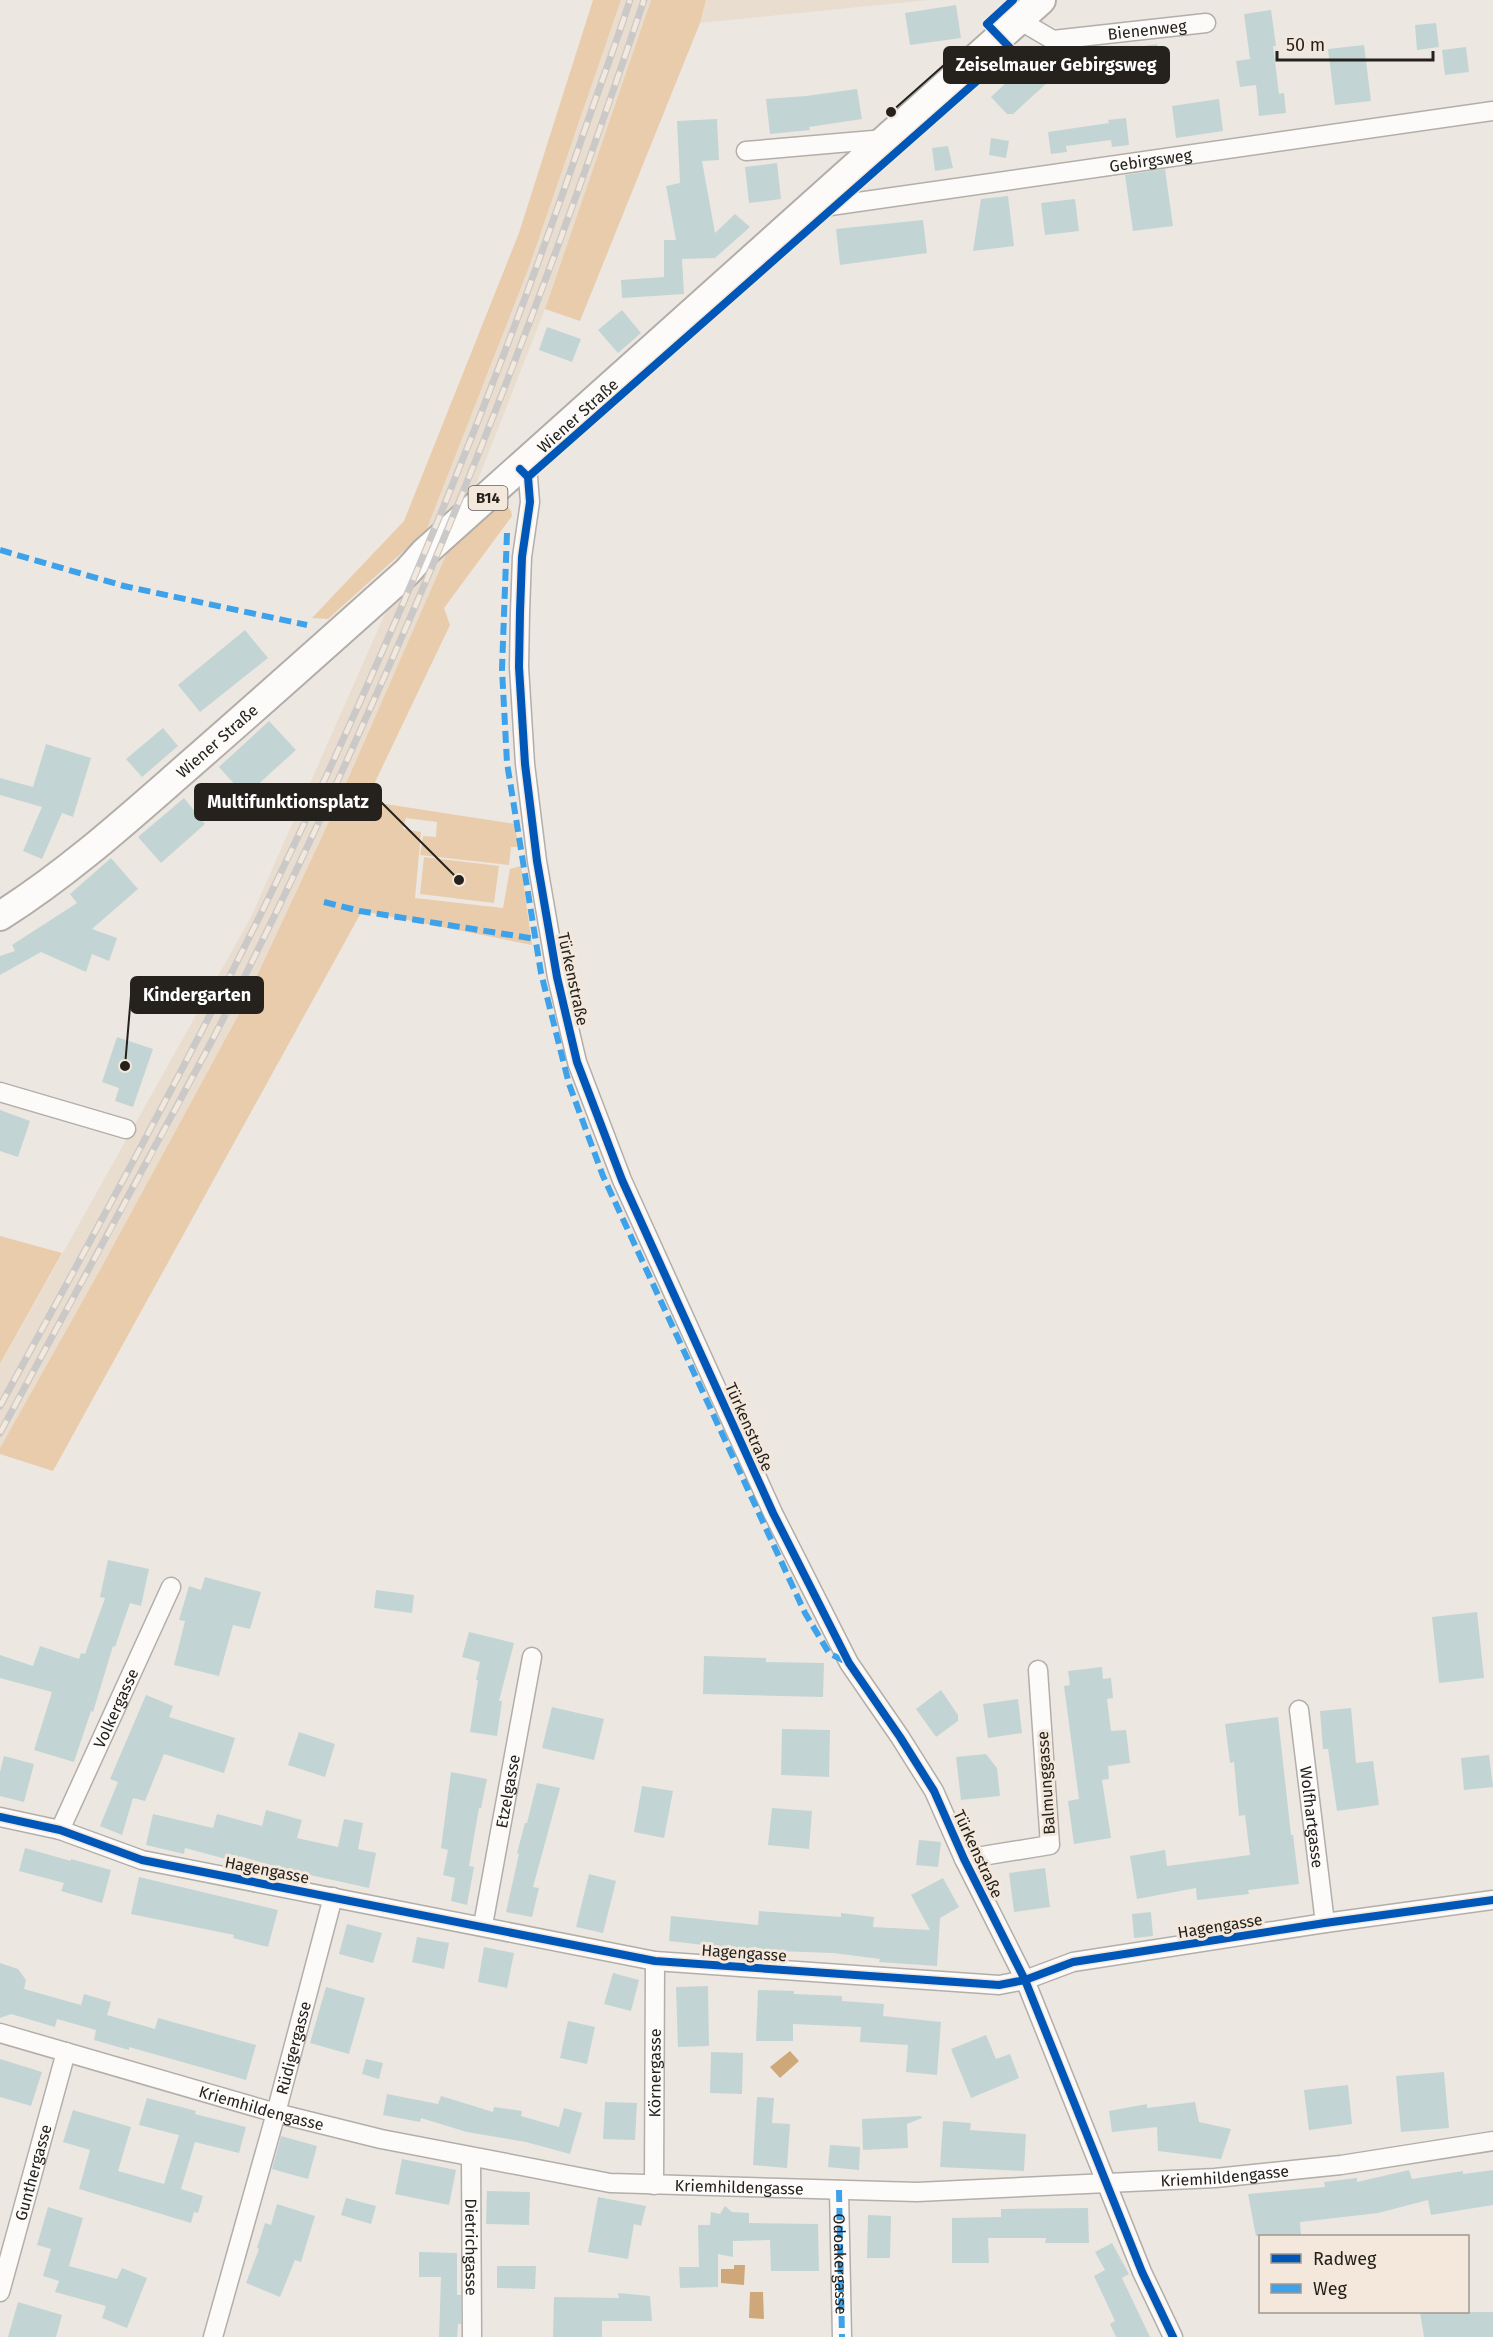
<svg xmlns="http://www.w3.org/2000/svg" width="1493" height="2337" font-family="'Fira Sans',sans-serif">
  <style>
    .built { fill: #e9ddd0 }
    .green { fill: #e8ccac }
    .water { fill: #cfa879 }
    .building { fill: #c2d5d4 }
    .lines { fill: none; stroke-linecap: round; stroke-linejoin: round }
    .minor-casing { stroke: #b3aea9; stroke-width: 21 }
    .primary-casing { stroke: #b3aea9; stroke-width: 32 }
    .minor { stroke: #fcfbfa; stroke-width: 18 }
    .primary { stroke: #fcfbfa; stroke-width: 28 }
    .rail-casing { stroke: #cbc9c8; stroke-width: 7 }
    .rail { stroke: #f3e8db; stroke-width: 4.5; stroke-dasharray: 14; stroke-linecap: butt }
    .quiet { stroke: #3ea2ea; stroke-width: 6; stroke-dasharray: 12 6; stroke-linecap: butt }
    .cycleway-casing { stroke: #f3e8db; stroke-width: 11 }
    .cycleway { stroke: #0057b8; stroke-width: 8 }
    .labels { text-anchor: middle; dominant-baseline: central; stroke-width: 6; stroke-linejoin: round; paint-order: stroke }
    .shield { fill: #f3e8db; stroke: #635d55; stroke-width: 1.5 }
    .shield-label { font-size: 15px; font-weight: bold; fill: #25211c }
    .street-label { font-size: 16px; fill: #25211c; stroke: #f3e8db }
    .leader { fill: none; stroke: #25211c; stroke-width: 2 }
    .callout-dot { fill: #25211c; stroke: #f3e8db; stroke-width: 2 }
    .callout { fill: #25211c; stroke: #25211c; stroke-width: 2 }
    .callout-label { font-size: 18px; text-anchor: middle; font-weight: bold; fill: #fff }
  </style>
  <rect width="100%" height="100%" fill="#ede7e1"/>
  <path class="built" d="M621,0H651L545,309L475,487L426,531L529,267Z
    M706,0H929L700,23Z
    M450,546L333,813L240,1012L100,1270L0,1448V1365L251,917L391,600Z"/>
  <path class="green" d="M593,0H621L529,267L426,531L328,619L312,618L404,521L519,233Z
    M651,0H706L700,23L580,321L545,309Z
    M504,502L511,511L512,516L444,608L450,625L366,801L515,824L518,847H511L509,865L420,855L423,836L436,837L437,822L406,818L403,829L421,832L415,898L503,908L510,869L521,866L532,945L362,911L53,1471L0,1454V1448L100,1270L240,1012L333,813L450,546Z
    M424,857L499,866L494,903L420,894Z
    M0,1236L62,1253L0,1364Z"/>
  <path class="water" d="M790,2051L799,2061L780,2078L770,2067Z
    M734,2265H745L744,2285L721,2283V2269H734Z
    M750,2292H763L764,2319L749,2318Z"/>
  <path class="building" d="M956,5L961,38L910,45L905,13Z
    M1271,10L1276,46H1273L1279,94L1284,93L1286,113L1259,116L1256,85L1240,87L1236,61L1250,59L1244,14Z
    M1436,23L1439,47L1417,50L1415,25Z
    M1157,44L1161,78L1126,83L1121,49Z
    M1364,45L1371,101L1335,105L1328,49Z
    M1466,47L1469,72L1445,75L1442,50Z
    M1029,61L1048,82L1013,114H1007L991,97Z
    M857,89L862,119L809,127L810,130L770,134L766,99L806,96Z
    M1219,99L1223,131L1176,138L1172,106Z
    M1126,118L1129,145L1112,147L1111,140L1066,146L1067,152L1051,154L1048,132L1109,123L1108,120Z
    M717,119L719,160L702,161L715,233L735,214L750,227L715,258L682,259L684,294L622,298L621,280L664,277V240H676L666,186L680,183L677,121Z
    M991,138L1009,141L1006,158L989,155Z
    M948,146L953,168L935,171L932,148Z
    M777,163L781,199L749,203L745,167Z
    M1165,169L1173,226L1133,231L1125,175Z
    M1008,196L1014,246L973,251L981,199Z
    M1075,199L1079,231L1045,235L1041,203Z
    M923,220L927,253L840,265L836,229Z
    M622,310L641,333L618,353L598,330Z
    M547,327L581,339L572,362L539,350Z
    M245,630L268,658L200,712L178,685Z
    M269,721L296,750L245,796L219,767Z
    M163,728L178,746L142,777L126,759Z
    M46,744L91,758L73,817L62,813L42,859L23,851L42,807L0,795V778L33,787Z
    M184,798L205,824L161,863L138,837Z
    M111,858L138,889L92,929L117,938L109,961L92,954L86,972L41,952L0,975V956L15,951L12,945L77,903L70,894Z
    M117,1037L153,1049L133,1107L115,1101L119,1088L102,1082Z
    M0,1110L30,1121L18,1157L0,1151Z
    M108,1560L149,1569L141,1606L130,1603L115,1647L113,1646L93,1712L91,1711L74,1762L34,1750L52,1692L0,1678V1655L33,1666L40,1646L79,1659L81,1653L85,1654L105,1598L100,1597Z
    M205,1577L261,1592L250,1629L233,1625L219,1676L174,1665L185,1621L179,1620L189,1586L201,1590Z
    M376,1590L414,1595L412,1613L374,1608Z
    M1477,1612L1484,1678L1439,1683L1432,1617Z
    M469,1632L514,1643L499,1701H502L497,1736L470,1732L478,1680H476L480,1662L462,1657Z
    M704,1656L766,1658V1662L824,1663L823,1697L703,1694Z
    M1102,1667L1103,1679L1111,1678L1113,1698L1107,1699L1111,1731L1126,1730L1130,1763L1108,1766L1109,1779L1102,1780L1111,1838L1074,1844L1068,1801L1079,1799L1064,1686L1070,1685L1068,1671Z
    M941,1690L958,1715V1721L936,1737L916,1709Z
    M146,1695L173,1706L169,1717L235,1738L224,1773L164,1754L145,1801L133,1798L122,1835L100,1826L118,1782L110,1779Z
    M1018,1699L1022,1733L988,1738L983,1704Z
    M552,1707L604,1719L594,1760L542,1748Z
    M1351,1708L1356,1763L1373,1761L1379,1805L1337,1811L1328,1749H1323L1320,1711Z
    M1278,1717L1291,1835H1293L1299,1884L1248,1890L1249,1894L1197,1900L1196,1888L1137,1899L1130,1856L1165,1850L1167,1866L1250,1855L1245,1815L1239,1816L1234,1762L1230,1763L1225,1724Z
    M782,1729L830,1730L829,1777L781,1775Z
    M299,1732L335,1744L325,1777L288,1765Z
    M986,1754L997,1768L1000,1796L961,1800L956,1757Z
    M1489,1755L1493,1787L1464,1790L1461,1758Z
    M4,1756L34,1764L24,1802L0,1796V1772Z
    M451,1772L487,1779L481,1808H479L469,1866L474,1867L467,1905L451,1901L455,1878L443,1875L448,1850L441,1848Z
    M537,1783L560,1788L533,1887L539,1888L532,1917L506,1912L519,1854L517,1853L525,1823H527Z
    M642,1786L673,1791L664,1838L634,1832Z
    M772,1808L812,1811L809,1849L768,1845Z
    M266,1810L302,1820L297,1838L338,1847L344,1819L363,1823L358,1849L376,1853L369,1888L292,1871L239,1856L237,1862L185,1848L184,1854L146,1845L153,1814L213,1828L217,1814L262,1826Z
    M919,1840L941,1842L938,1867L916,1865Z
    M25,1848L71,1861V1859L111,1870L102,1903L61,1891L64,1883L19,1871Z
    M1045,1868L1050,1907L1014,1912L1009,1873Z
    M589,1874L616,1881L603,1933L576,1927Z
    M139,1877L278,1910L268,1947L233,1938L234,1935L131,1914Z
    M943,1878L959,1907L940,1918L937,1966L879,1962L880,1959L833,1953L747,1950L669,1941L671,1916L758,1925L759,1911L841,1917V1913L874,1917L873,1927L930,1930L911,1895Z
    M1151,1912L1153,1936L1134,1938L1132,1914Z
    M347,1924L382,1933L373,1963L339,1954Z
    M417,1937L449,1943L444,1969L412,1962Z
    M484,1947L514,1953L507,1988L478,1982Z
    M0,1963L18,1969L26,1980L24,1989L81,2005L84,1994L111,2002L107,2015L155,2029L158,2018L256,2045L246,2080L129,2047V2050L94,2040L96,2030L57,2019L55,2027L11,2014L0,2018Z
    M613,1973L639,1980L631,2011L604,2004Z
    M708,1986L709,2046L678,2047L676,1987Z
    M326,1987L365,1998L349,2054L310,2043Z
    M758,1990L794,1991V1994L842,1996V2001L884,2004L883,2016L941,2022L937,2075L906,2072L908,2045L860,2042L861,2027L793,2024V2041H756Z
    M568,2021L595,2027L587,2064L560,2058Z
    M986,2035L996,2059L1010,2054L1019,2078L971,2098L951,2049Z
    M711,2052L743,2053L742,2094L710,2093Z
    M0,2059L42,2072L31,2106L0,2097Z
    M366,2059L383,2063L379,2079L362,2074Z
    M1444,2072L1449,2128L1401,2132L1396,2076Z
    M1348,2085L1352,2124L1309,2130L1304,2090Z
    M387,2094L438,2104L441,2096L493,2112L494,2107L522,2111L521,2116L559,2127L564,2108L582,2113L570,2154L526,2142L467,2132L421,2118L420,2122L383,2115Z
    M757,2097L774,2098L772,2123L790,2124L787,2168L753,2165Z
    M147,2098L196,2111L195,2114L246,2127L239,2153L195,2142L181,2189L203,2196L198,2213L194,2212L191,2223L79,2189L90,2150L63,2142L73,2110L131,2127L118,2171L164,2184L179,2135L139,2125Z
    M605,2102L637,2103L635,2140L603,2139Z
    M1195,2102L1199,2122L1231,2129L1221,2159L1158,2151L1157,2127L1112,2132L1109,2111L1147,2104V2108Z
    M921,2116L922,2118L907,2124L908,2148L863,2150L862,2119Z
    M943,2121L971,2123L970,2130L1026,2134L1024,2171L940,2167Z
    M281,2136L317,2146L308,2179L272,2169Z
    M830,2145L860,2147L859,2170L828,2167Z
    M402,2159L456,2170L449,2205L395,2194Z
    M1409,2170L1412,2179L1463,2171V2174L1493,2170V2205L1431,2215L1428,2200L1378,2213L1300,2222L1301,2236H1256L1248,2194L1325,2187L1324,2182L1357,2178V2182Z
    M487,2191L530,2192L529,2225L486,2224Z
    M598,2197L646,2206L641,2226L634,2224L628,2259L588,2252Z
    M346,2198L376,2206L371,2224L341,2215Z
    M277,2204L315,2216L301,2262L295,2260L280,2297L246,2283L259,2249L257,2248L265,2223L271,2225Z
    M725,2206L732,2212L749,2213V2223L818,2224L819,2271H771L770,2240L733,2241V2257L718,2254V2287L680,2288L679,2267H699L698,2225H710L711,2212L720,2214Z
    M48,2207L83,2218L69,2266L117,2279L122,2268L147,2278L127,2328L102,2318L106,2306L55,2292L59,2281L43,2276L51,2249L37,2245Z
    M1088,2208L1089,2243H1045L1046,2238H988L989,2263H952V2218L1001,2217V2209Z
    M868,2215L891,2216L890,2258H867Z
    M1112,2243L1129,2274L1122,2278L1150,2337H1116L1110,2324L1115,2321L1094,2276L1105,2270L1095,2252Z
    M419,2252L457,2253V2295H461V2324H458L457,2337H439L441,2277H419Z
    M497,2266H536L535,2289L497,2288Z
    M618,2293L650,2296L652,2321H602V2337H553L554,2297L619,2298Z
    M18,2302L62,2315L56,2337H8Z
    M1420,2312H1493V2337H1424Z"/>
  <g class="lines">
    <defs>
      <g id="minor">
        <path id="s1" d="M1019,20L1053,40L1206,23"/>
        <path d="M746,151L885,139"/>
        <path id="s2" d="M809,209L1493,111"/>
        <path d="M520,469L528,477L530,502L522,557L520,612L519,667L525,764L537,861L557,977L577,1062L622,1180L773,1513L849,1663L900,1737L934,1791L964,1859L1025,1980L1142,2272L1173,2337"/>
        <path d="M0,1092L126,1129"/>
        <path id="s3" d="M1299,1710L1325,1923"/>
        <path d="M0,1817L60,1830L142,1860L655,1961L999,1985L1025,1980L1073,1962L1325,1923L1493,1900"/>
        <path id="s4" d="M60,1830L171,1587"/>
        <path d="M964,1859L1050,1845L1038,1670"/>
        <path id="s5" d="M483,1925L532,1657"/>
        <path id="s6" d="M0,2033L276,2113L381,2139L610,2183L917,2192L1215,2178L1341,2165L1493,2141"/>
        <path id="s7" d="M471,2157L472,2337"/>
        <path id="s8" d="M654,2185L655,1961"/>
        <path id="s9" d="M839,2190L842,2337"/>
        <path id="s10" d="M0,2292L66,2052"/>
        <path id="s11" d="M213,2337L276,2113L333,1897"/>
      </g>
      <g id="primary">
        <path id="s12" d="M0,916C65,875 121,825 178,775C255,708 331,640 407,572L424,553L1041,0"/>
      </g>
    </defs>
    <use href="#minor" class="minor-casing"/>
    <use href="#primary" class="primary-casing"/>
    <use href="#minor" class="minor"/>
    <use href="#primary" class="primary"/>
    <defs>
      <path id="rail" d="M0,1406C93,1236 187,1066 272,891C391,645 496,391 584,132C599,88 616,44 630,0
        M0,1433C69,1305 139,1178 207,1050C263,943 315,833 364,722C471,487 562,245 644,0"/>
    </defs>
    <use href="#rail" class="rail-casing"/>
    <use href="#rail" class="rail"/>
    <path class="quiet" d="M507,533L502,669L507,763L541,973L569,1084L603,1176L805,1613L829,1653L846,1662
      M0,550L124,586L307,625
      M324,902L360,911L536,939
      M839,2190L842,2337"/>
    <defs>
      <path id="cycleway" d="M520,469L528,477L530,502L522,557L520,612L519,667L525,764L537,861L557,977L577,1062L622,1180L773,1513L849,1663L900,1737L934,1791L964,1859L1025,1980L1142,2272L1173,2337
        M528,477L1012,50L987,24L1013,0
        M0,1817L60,1830L142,1860L655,1961L999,1985L1025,1980L1073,1962L1325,1923L1493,1900"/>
    </defs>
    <use href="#cycleway" class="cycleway-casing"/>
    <use href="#cycleway" class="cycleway"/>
  </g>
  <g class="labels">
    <rect class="shield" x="468.5" y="486" width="39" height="24" rx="4.5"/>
    <g class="shield-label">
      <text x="488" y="498">B14</text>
    </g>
    <g class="street-label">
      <text stroke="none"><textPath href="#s1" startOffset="134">Bienenweg</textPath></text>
      <text stroke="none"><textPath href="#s2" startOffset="345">Gebirgsweg</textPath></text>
      <text stroke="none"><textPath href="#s12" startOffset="765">Wiener Straße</textPath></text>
      <text stroke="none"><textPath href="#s12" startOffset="279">Wiener Straße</textPath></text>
      <text transform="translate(573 979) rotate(78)">Türkenstraße</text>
      <text transform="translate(749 1427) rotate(66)">Türkenstraße</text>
      <text stroke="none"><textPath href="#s4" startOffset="134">Volkergasse</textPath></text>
      <text transform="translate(1046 1783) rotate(-94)">Balmunggasse</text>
      <text stroke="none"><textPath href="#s5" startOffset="136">Etzelgasse</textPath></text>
      <text stroke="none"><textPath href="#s3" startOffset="108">Wolfhartgasse</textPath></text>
      <text transform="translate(978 1854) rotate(65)">Türkenstraße</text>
      <text transform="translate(267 1870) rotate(11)">Hagengasse</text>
      <text transform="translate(1220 1926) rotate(-9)">Hagengasse</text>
      <text transform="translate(744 1953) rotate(4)">Hagengasse</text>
      <text stroke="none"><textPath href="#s11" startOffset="300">Rüdigergasse</textPath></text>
      <text stroke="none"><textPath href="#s8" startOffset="112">Körnergasse</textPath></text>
      <text stroke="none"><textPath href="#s6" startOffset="272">Kriemhildengasse</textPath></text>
      <text stroke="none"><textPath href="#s10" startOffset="124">Gunthergasse</textPath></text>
      <text stroke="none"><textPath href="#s6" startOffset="1244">Kriemhildengasse</textPath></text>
      <text stroke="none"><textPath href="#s6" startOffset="758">Kriemhildengasse</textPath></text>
      <text stroke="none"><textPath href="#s7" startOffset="90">Dietrichgasse</textPath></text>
      <text stroke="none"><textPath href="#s9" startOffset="74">Odoakergasse</textPath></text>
    </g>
  </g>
  <path class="leader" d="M891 112L944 65M459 880L381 802M125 1066L131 995"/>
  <g class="callout-dot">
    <circle cx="891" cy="112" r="6"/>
    <circle cx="459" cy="880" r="6"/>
    <circle cx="125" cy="1066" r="6"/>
  </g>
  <g class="callout">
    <rect x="944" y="47" width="225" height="36" rx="6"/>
    <rect x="195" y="784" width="186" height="36" rx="6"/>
    <rect x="131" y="977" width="132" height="36" rx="6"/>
  </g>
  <g class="callout-label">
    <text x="1056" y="71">Zeiselmauer Gebirgsweg</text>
    <text x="288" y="808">Multifunktionsplatz</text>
    <text x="197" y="1001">Kindergarten</text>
  </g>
  <rect x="1259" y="2235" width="210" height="78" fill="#f3e8db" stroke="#a1988f" stroke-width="1.5"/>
  <rect x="1271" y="2254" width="30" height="9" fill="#0057b8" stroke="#a1988f" stroke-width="1.5"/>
  <text x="1313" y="2265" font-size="18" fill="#25211c">Radweg</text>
  <rect x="1271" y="2284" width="30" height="9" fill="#3ea2ea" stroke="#a1988f" stroke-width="1.5"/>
  <text x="1313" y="2295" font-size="18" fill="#25211c">Weg</text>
  <path d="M1277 51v9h156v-9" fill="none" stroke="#25211c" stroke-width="3"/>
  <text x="1286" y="51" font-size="18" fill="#25211c" stroke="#f3e8db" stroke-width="4.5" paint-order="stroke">50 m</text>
</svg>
